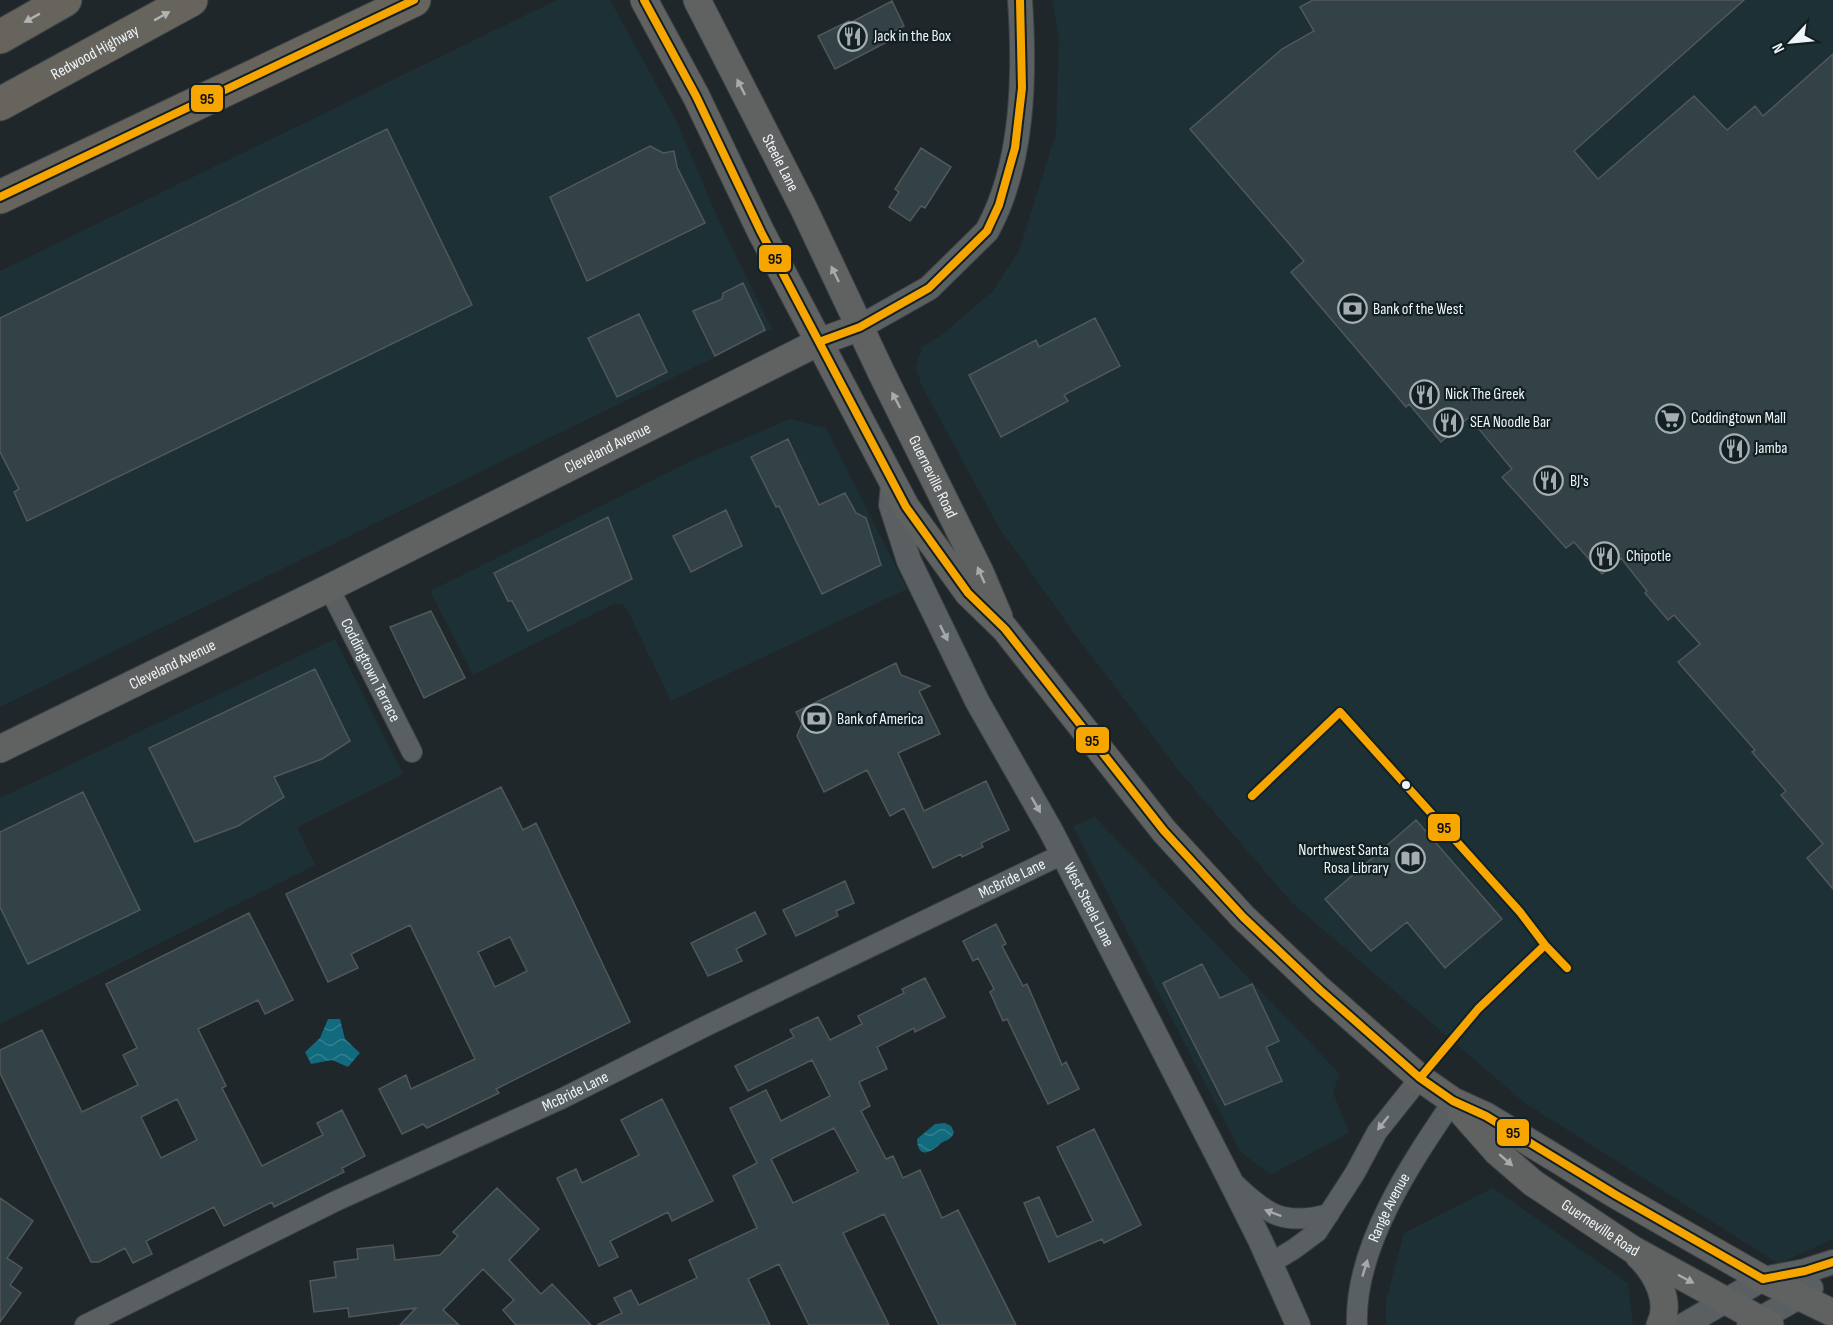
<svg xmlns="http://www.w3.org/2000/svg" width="1833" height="1325" font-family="'Sofia Sans Condensed',sans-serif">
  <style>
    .built { fill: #1d3035 }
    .water { fill: url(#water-waves) }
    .building { fill: #324246; stroke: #52575a; stroke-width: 1.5; fill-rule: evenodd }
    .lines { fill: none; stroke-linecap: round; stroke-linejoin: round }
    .minor-casing { stroke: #3b4144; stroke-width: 22 }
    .tertiary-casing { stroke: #3b4144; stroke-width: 26 }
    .secondary-casing { stroke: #3b4144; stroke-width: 29 }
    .motorway-casing { stroke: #3b4144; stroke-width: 35 }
    .minor { stroke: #5a5f61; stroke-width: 20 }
    .tertiary { stroke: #5a5f61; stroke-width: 24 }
    .secondary { stroke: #5f6261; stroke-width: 27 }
    .motorway { stroke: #67645e; stroke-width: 33 }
    .bus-1-casing { stroke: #132023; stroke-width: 12 }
    .bus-1 { stroke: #f7a600; stroke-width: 8 }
    .oneway { fill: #b1b4b3 }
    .oneway2 { fill: #a6acac }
    .oneway3 { fill: #a4aaac }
    .bus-dot { fill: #edf5f8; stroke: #132023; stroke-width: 2 }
    .labels { text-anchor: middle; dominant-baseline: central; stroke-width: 4.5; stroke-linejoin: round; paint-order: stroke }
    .poi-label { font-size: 16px; fill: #edf5f8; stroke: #132023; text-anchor: start }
    .street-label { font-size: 16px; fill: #edf5f8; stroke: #132023 }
    .line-badge { stroke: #132023; stroke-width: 2 }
    .pale-badge-label { font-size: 16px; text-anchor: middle; font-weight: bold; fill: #111 }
  </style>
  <defs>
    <pattern id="water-waves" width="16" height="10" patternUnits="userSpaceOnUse" patternTransform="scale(1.5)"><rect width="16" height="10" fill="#116a7d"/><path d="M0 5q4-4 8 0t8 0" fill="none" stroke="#348090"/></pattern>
  </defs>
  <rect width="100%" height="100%" fill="#20272a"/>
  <path class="built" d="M557,0H610L677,122L720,223L772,329L0,707V271Z
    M1052,0H1833V1239L1779,1264L1525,1103L1292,903L1179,771L1074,633L998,526L921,384L916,367L922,347L940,336L992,292L1019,251L1056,133L1059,38Z
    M790,419L826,428L907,589L671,701L628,611L622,604H613L473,675L430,591L691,461Z
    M335,639L403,774L297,827L315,865L0,1024V798Z
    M1095,817L1340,1074L1333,1092L1349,1133L1270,1175L1240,1151L1073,826Z
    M1493,1188L1628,1283L1633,1325H1386V1301L1404,1233Z"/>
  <path class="water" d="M328,1019H340L345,1039L360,1053L348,1067L332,1060L311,1064L305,1052L320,1038Z
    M945,1123L951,1126L954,1132C951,1141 946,1139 940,1144C930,1153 918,1159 917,1139L935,1124Z"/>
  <path class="building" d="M1313,0H1744L1574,151L1598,179L1694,96L1727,130L1755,106L1763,116L1833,54V889L1807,858L1823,844L1781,795L1786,791L1752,752L1755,750L1678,662L1700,644L1674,615L1668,620L1645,593L1647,591L1621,558L1602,574L1574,542L1566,548L1502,477L1512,469L1469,417L1441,442L1409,404L1406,407L1291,272L1304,261L1190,129L1282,49L1314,31L1300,7Z
    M892,1L904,26L886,35L889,41L835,69L818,36L849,21L850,23Z
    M387,129L472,305L27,521L14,492L19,489L0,452V318Z
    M650,146L663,153L674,151L677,167L705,223L587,281L550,197Z
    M921,148L951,167L925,208L921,206L910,221L889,207L899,192L895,189Z
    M743,283L765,330L715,356L693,311L722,299L723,293Z
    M639,314L667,372L617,397L588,338Z
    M1095,318L1120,366L1064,395L1068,401L1001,437L969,375L1036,340L1039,347Z
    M788,439L819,505L845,493L856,513L866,518L881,565L822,594L779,506L776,507L751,457Z
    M726,510L742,546L691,572L673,536Z
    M608,517L632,579L528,631L512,601H508L494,573Z
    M431,611L465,678L424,698L390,627Z
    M896,663L901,675L930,686L919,691L940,734L898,753L924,811L986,781L1009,830L981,843L983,847L962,857L961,854L933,868L904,808L890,816L867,770L824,792L797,736L802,724L796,712Z
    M315,669L350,741L322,759L274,777L284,797L238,826L195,842L149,748Z
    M501,787L523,830L536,823L630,1022L496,1089L499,1093L427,1128L423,1124L402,1134L379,1089L406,1075L411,1089L475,1059L410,925L351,954L358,968L328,982L286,894ZM510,937L527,971L495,987L478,952Z
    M83,792L140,910L28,964L0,907V832Z
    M1416,820L1502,919L1445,968L1407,922L1371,951L1325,899Z
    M845,881L854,903L836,911L838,916L796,936L783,910Z
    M755,912L766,934L736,949L742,961L708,976L691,943Z
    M249,913L293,1000L265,1014L258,1000L198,1029L226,1086L222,1088L262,1166L323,1135L317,1123L342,1110L365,1156L342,1168L344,1172L274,1207L272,1202L224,1226L214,1207L146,1241L152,1254L133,1263L125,1248L99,1262H91L0,1073V1050L42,1030L82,1112L138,1085L123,1055L137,1048L106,984ZM177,1099L197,1140L161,1158L141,1117Z
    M996,924L1006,944L1002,946L1023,986L1027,984L1062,1065L1066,1062L1079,1089L1048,1104L1007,1019L1003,1021L994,1001L990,992L994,989L978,958L973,961L963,941Z
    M1202,964L1220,998L1252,984L1279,1041L1266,1047L1282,1081L1225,1105L1163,983Z
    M925,978L945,1017L915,1032L914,1028L877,1047L887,1069L859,1082L870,1106L861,1111L886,1159L893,1156L903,1178L920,1170L942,1218L958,1210L1016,1325H939L884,1214L843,1233L889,1325H809L779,1264L748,1279L770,1325H597L622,1313L614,1298L631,1290L639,1305L697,1278L689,1260L757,1228L733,1176L757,1163L730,1108L766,1090L781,1121L830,1096L812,1060L748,1091L735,1066L794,1037L790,1030L818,1017L830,1040L862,1024L858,1016L904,993L902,989ZM834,1128L858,1172L793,1203L771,1159Z
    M662,1099L713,1201L672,1221L668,1212L610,1241L618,1257L599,1266L557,1178L576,1169L582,1183L639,1155L621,1120Z
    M1094,1129L1141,1225L1104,1243L1102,1239L1049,1262L1024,1203L1039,1197L1057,1237L1093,1221L1057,1147Z
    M497,1188L539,1229L509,1260L541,1294L552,1284L591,1325H516L503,1310L514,1300L483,1269L443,1310L459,1325H400L416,1308L349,1317L348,1308L314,1312L310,1281L336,1277L334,1262L358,1259L357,1249L393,1245L395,1260L440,1255L458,1236L453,1232Z
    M0,1198L33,1221L7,1258L22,1268L10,1285L21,1293L0,1322Z"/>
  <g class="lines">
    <defs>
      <g id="minor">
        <path id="s1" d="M329,588L412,752"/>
        <path d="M1236,1185C1267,1215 1285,1226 1329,1214"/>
        <path d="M1271,1263L1294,1249L1317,1232L1355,1173L1377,1132L1420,1078"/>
        <path id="s2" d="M85,1325L336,1201L561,1099L708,1025L1063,854"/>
        <path id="s3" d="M1357,1325C1354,1247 1411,1163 1453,1101"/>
      </g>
      <g id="tertiary">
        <path d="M860,327L929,288L987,231C1024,164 1025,74 1020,0"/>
        <path id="s4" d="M893,484L891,505L909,561L977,701L1051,831L1229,1178L1260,1240L1298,1325"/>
        <path d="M1684,1325L1763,1279L1805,1271L1833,1262"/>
        <path d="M1749,1325L1799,1297L1811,1288"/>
      </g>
      <g id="secondary">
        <path d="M644,0L696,96L761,232L906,507L968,593L1005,629L1164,831L1243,917L1320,990L1420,1078L1453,1101L1486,1116L1616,1195L1763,1279L1833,1313"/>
        <path id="s5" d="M697,0L803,207L882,374L980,572L999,617"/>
        <path id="s6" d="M0,749L329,588L819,342L860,327"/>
        <path id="s7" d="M1459,1109L1497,1152L1533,1183L1632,1249L1770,1325"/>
        <path d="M1639,1256C1656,1272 1672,1302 1660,1325"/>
      </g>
      <g id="motorway">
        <path d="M0,37L65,0"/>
        <path id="s8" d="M0,104L191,0"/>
        <path d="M0,197L414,0"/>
      </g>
    </defs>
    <use href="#minor" class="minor-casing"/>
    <use href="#tertiary" class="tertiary-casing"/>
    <use href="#secondary" class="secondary-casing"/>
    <use href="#motorway" class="motorway-casing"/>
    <use href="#minor" class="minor"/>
    <use href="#tertiary" class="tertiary"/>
    <use href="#secondary" class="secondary"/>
    <use href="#motorway" class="motorway"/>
    <defs>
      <path id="bus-1" d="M644,0L696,96L761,232L906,507L968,593L1005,629L1164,831L1243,917L1320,990L1420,1078L1453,1101L1486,1116L1616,1195L1763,1279
        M0,197L414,0
        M819,342L860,327L929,288L987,231L999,205L1015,148L1022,88L1020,0
        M1252,796L1340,712L1520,912L1545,945L1567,968
        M1420,1078L1478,1009L1545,945
        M1763,1279L1805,1271L1833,1262"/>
    </defs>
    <use href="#bus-1" class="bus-1-casing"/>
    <use href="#bus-1" class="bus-1"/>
  </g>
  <defs><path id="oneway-solid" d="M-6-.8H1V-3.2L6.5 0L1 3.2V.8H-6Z" transform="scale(1.5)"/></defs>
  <g class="oneway">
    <use href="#oneway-solid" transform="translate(162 16) rotate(-29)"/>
    <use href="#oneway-solid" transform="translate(32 18) rotate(151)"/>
  </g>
  <g class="oneway2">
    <use href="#oneway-solid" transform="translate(741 87) rotate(-117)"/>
    <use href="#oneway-solid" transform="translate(835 274) rotate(-116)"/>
    <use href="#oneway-solid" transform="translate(896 400) rotate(-118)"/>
    <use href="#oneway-solid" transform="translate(981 575) rotate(-114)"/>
    <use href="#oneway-solid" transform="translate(1506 1160) rotate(41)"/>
    <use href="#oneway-solid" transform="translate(1686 1279) rotate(28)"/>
  </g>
  <g class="oneway3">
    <use href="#oneway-solid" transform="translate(944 633) rotate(64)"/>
    <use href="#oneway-solid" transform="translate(1036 805) rotate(60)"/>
    <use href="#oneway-solid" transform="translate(1383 1123) rotate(128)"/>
    <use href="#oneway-solid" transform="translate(1273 1213) rotate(-159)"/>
    <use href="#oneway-solid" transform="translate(1365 1268) rotate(-73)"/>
  </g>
  <defs>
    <symbol id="restaurant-ring" viewBox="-11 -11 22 22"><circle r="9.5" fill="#132023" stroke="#a5adb0" stroke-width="1.5"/><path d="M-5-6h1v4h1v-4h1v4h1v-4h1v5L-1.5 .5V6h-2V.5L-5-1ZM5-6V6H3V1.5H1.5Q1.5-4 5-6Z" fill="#a5adb0"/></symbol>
    <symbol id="bank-ring" viewBox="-11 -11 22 22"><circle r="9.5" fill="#132023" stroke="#a5adb0" stroke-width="1.5"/><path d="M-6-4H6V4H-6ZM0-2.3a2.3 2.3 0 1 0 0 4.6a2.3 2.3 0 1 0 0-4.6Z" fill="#a5adb0"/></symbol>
    <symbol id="supermarket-ring" viewBox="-11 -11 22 22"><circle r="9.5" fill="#132023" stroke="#a5adb0" stroke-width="1.5"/><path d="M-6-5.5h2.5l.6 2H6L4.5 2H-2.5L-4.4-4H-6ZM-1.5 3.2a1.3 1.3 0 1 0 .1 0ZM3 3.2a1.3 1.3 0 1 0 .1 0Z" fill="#a5adb0"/></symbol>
    <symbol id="library-ring" viewBox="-11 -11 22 22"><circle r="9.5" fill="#132023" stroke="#a5adb0" stroke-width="1.5"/><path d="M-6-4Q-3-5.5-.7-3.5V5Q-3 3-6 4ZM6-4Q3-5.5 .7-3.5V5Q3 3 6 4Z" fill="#a5adb0"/></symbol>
  </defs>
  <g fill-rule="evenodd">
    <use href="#restaurant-ring" x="836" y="20" width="33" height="33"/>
    <use href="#bank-ring" x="1336" y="292" width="33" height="33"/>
    <use href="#restaurant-ring" x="1408" y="378" width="33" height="33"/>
    <use href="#supermarket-ring" x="1654" y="402" width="33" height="33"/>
    <use href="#restaurant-ring" x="1432" y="406" width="33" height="33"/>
    <use href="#restaurant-ring" x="1718" y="432" width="33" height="33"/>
    <use href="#restaurant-ring" x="1532" y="464" width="33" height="33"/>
    <use href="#restaurant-ring" x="1588" y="540" width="33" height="33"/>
    <use href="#bank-ring" x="800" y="702" width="33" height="33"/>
    <use href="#library-ring" x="1394" y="842" width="33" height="33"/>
  </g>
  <circle class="bus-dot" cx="1406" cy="785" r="5"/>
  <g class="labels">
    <g class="poi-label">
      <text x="874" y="36">Jack in the Box</text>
      <text x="1373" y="309">Bank of the West</text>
      <text x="1445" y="394">Nick The Greek</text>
      <text x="1691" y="418">Coddingtown Mall</text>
      <text x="1470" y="422">SEA Noodle Bar</text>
      <text x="1755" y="448">Jamba</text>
      <text x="1570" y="481">BJ's</text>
      <text x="1626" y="556">Chipotle</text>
      <text x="837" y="719">Bank of America</text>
      <text x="1389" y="850" text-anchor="end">Northwest Santa<tspan x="1389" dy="18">Rosa Library</tspan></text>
    </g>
    <g class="street-label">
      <text stroke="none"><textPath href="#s8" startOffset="108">Redwood Highway</textPath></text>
      <text stroke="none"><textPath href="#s5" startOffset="183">Steele Lane</textPath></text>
      <text stroke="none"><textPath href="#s6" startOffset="678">Cleveland Avenue</textPath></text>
      <text stroke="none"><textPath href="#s5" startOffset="532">Guerneville Road</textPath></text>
      <text stroke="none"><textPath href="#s6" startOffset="192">Cleveland Avenue</textPath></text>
      <text stroke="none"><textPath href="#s1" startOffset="92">Coddingtown Terrace</textPath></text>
      <text stroke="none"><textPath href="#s2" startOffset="1029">McBride Lane</textPath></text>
      <text stroke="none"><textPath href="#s4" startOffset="468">West Steele Lane</textPath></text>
      <text stroke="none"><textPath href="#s2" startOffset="543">McBride Lane</textPath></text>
      <text stroke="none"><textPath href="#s3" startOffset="123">Range Avenue</textPath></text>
      <text stroke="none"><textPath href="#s7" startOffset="186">Guerneville Road</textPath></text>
    </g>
  </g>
  <g class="line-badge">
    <rect x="190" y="84" width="34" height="29" rx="6" fill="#f7a600"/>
    <rect x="758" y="244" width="34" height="29" rx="6" fill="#f7a600"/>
    <rect x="1075" y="726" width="35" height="28" rx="6" fill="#f7a600"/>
    <rect x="1427" y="813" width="34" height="29" rx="6" fill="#f7a600"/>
    <rect x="1496" y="1118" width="34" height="29" rx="6" fill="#f7a600"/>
  </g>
  <g class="pale-badge-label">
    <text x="207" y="104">95</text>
    <text x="775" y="264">95</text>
    <text x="1092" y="746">95</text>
    <text x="1444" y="833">95</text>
    <text x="1513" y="1138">95</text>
  </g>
  <g transform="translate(1791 42) rotate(244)" stroke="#132023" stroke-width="4.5" paint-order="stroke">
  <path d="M0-4.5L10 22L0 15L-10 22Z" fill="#edf5f8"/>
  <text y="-9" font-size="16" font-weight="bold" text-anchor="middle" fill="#edf5f8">N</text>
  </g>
</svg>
